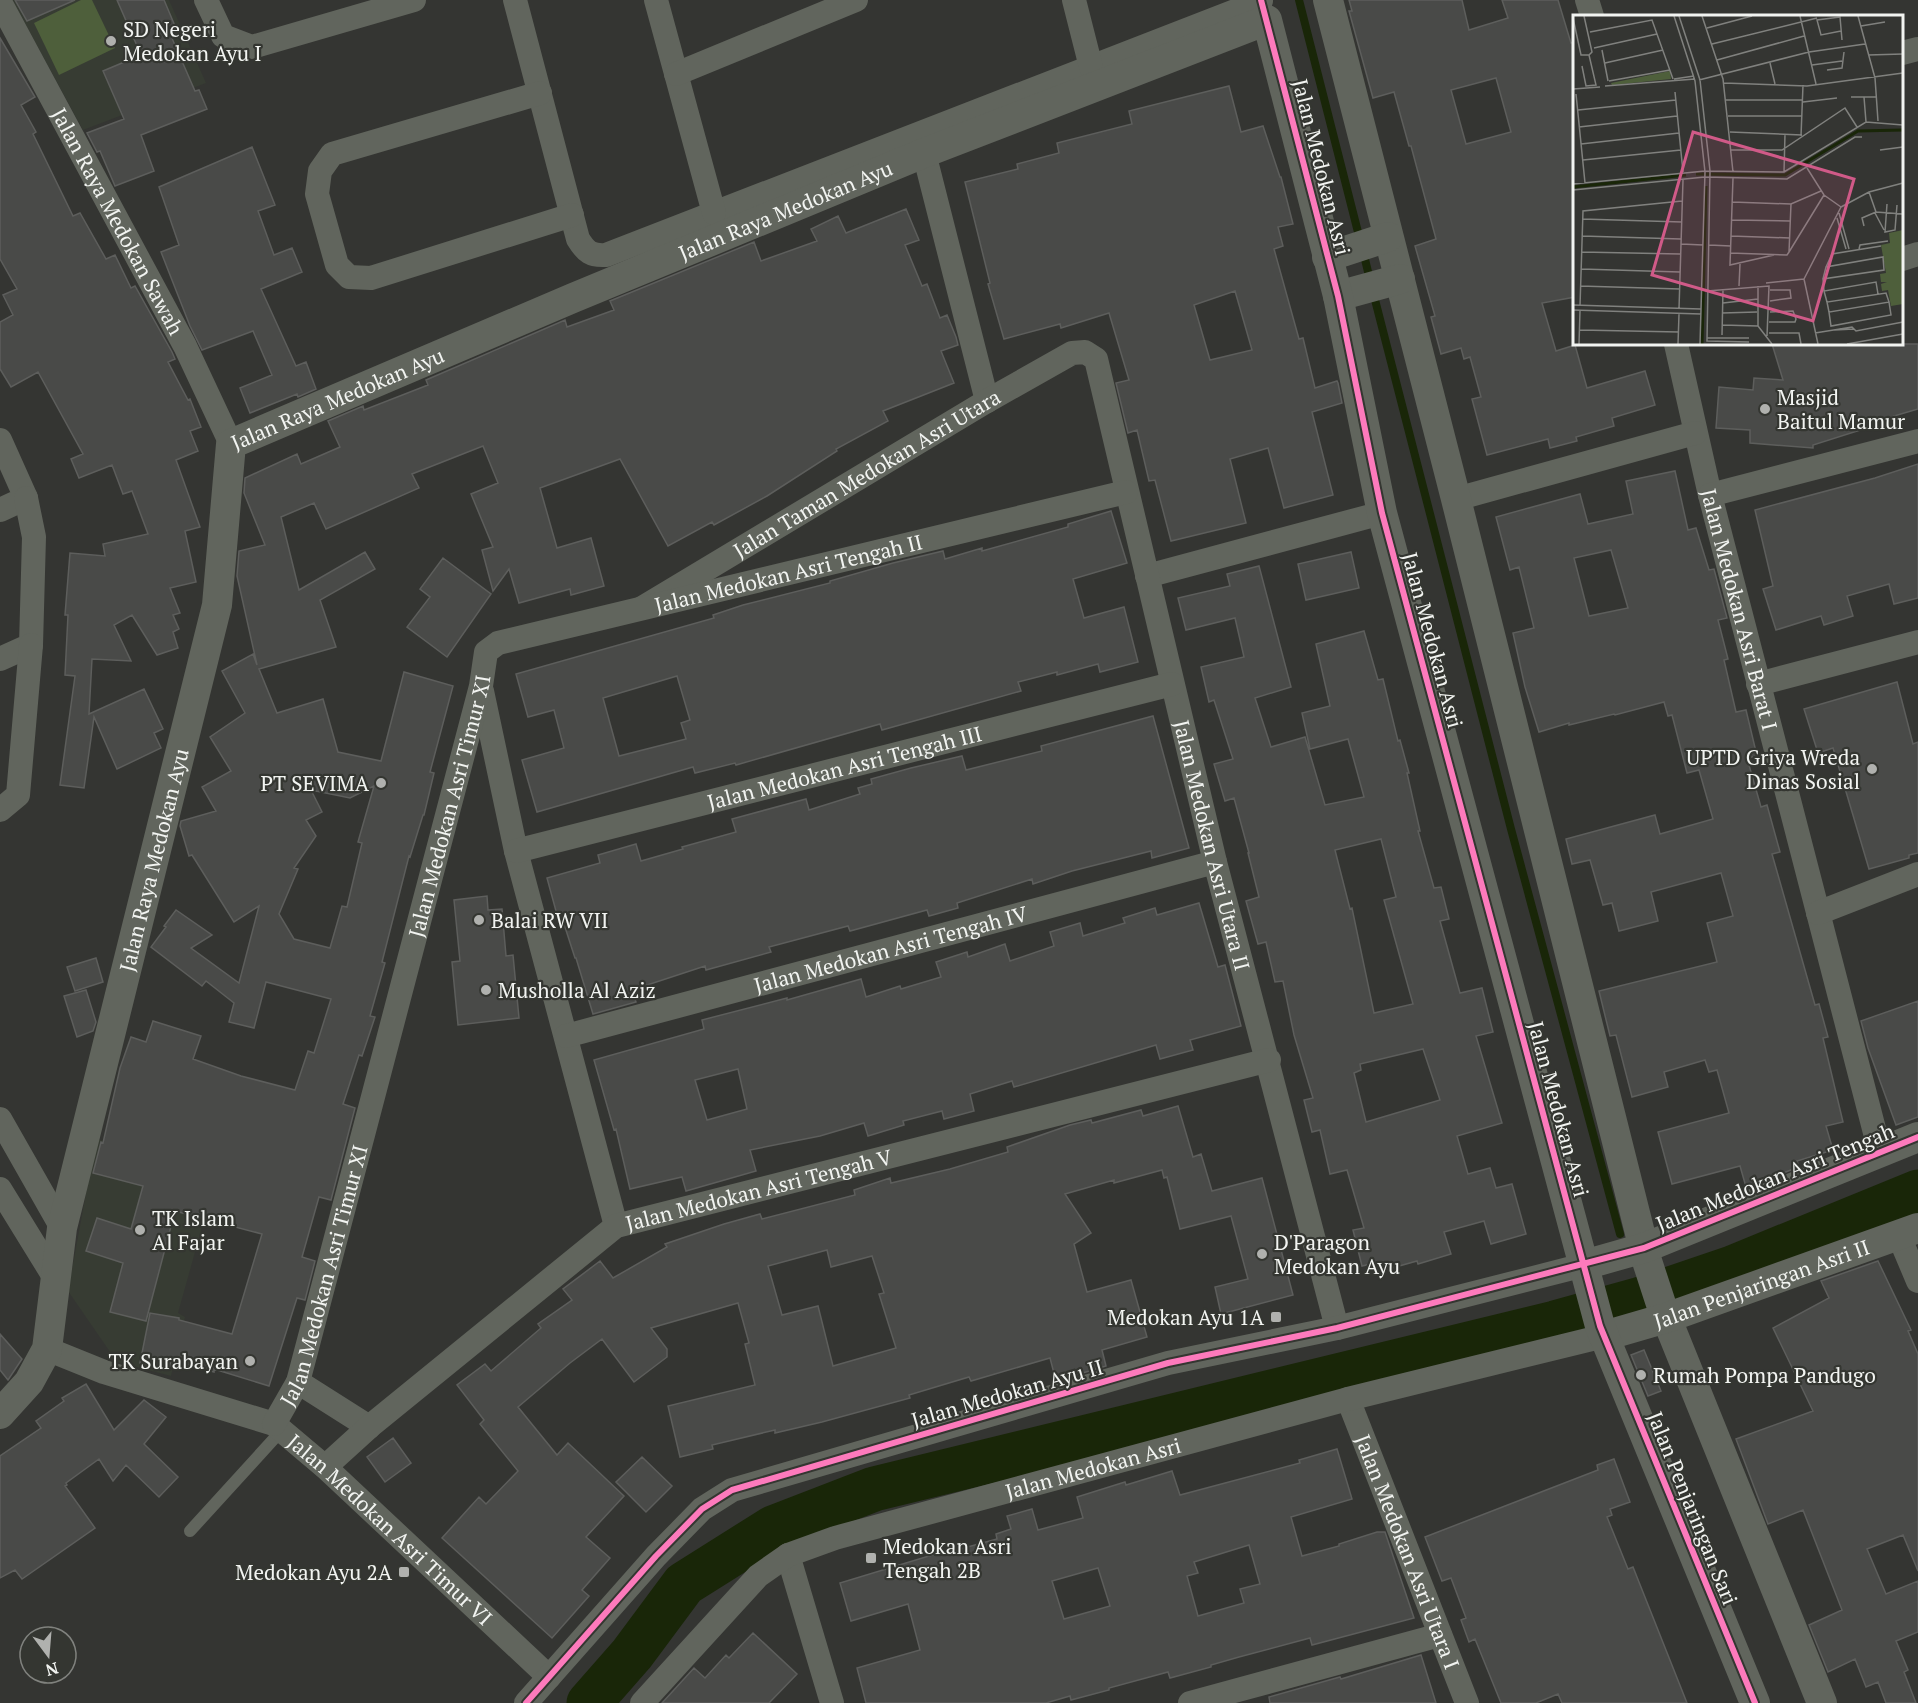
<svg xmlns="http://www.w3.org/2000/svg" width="1918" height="1703" font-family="'PT Serif',serif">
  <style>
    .built { fill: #373c33 }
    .green { fill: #4e5f3b }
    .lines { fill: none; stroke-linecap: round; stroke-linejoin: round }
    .stream { stroke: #192608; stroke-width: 8 }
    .river { stroke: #192608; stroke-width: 45 }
    .building { fill: #494a48; stroke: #5d5e5c; stroke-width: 1.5; fill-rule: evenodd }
    .service { stroke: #61655d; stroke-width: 12 }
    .minor { stroke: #61655d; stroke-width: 24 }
    .tertiary { stroke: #61655d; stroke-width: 30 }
    .cycleway-casing { stroke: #343631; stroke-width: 10 }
    .cycleway { stroke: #fd7abc; stroke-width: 6 }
    .poi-dot { fill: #b0b1ae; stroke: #343631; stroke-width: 2 }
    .labels { text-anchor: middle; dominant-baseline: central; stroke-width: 4.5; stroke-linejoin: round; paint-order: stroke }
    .poi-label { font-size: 21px; fill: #f2f4f1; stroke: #343631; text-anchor: start }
    .street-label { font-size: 21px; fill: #f2f4f1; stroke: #343631 }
    .inset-river { fill: none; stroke: #192608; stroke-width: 3 }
    .inset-road { fill: none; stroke: #80817e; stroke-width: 1.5 }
    .view { fill: #d05a88; fill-opacity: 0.15; stroke: #d05a88; stroke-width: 3 }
    .inset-edge { fill: none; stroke: #f2f4f1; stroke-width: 3 }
  </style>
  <rect width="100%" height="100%" fill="#343532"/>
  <path class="built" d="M12,0H169L206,83L83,130Z
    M96,1139L218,1170L178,1313L185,1317L171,1376L117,1362L68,1291Z"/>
  <path class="green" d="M81,0H92L115,48L59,75L34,23Z"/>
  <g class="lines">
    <path class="stream" d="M1299,0L1360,240
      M1363,251L1370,280
      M1373,292L1511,829L1620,1234"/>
    <path class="river" d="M589,1703L632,1654L684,1584L773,1528L874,1489L1555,1323L1638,1300L1732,1268L1918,1192"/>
  </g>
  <path class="building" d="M15,0H75L27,21Z
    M117,0H164L178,33L171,36L195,91L199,90L207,109L141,135L154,171L115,186L100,151L97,152L87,133L124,119L103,71L141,55Z
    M1349,0H1462L1469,30L1508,18L1502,0H1558L1571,43L1575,42V297L1542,303L1556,351L1575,345L1587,388L1645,371L1655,405L1612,418L1614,426L1576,437L1577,441L1550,448L1548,439L1487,455L1472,399L1481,397L1470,357L1464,359L1461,348L1441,354L1431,317L1435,316L1415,246L1436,239L1411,146H1409L1394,92L1373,98L1349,11H1352ZM1496,78L1511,132L1466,144L1451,90Z
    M0,38L35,97L21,105L36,132L33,134L73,216L80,213L106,259L115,255L131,288L135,286L172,352L175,359L168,362L188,400L190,399L201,427L190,431L198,451L176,460L200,527L185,531L196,582L170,588L180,613L173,615L179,629L173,632L178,648L157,655L132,615L114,625L131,661L92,659L89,714L144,689L163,729L154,733L161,748L117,769L94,717L84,788L60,785L75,676L65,675L68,615H65L70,553L105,556L103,544L148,534L132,491L123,494L112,465L79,478L71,459L83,454L38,372L11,387L0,369V322L13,315L3,295L17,289L0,259Z
    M1229,86L1241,132L1263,126L1280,177H1281L1293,224L1278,227L1283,246L1274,249L1299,339L1303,338L1315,388L1337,381L1338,383L1342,403L1312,412L1333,495L1284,508L1268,448L1230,459L1246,523L1171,541L1155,480L1149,481L1137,430L1128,433L1116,383L1129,380L1109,313L1061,328L1060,324L1004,339L988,284L990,283L965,182L1018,169L1017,164L1059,153L1057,143L1132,124L1129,111ZM1235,291L1252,350L1210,360L1194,305Z
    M252,147L275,205L258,211L274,255L292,248L302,272L261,289L296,366L306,362L316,389L298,397L297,394L250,413L240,388L272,375L253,331L202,350L190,326L161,252L179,245L159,187Z
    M906,209L919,240L905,245L922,286L927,284L940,318L947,315L956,337L958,345L941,351L954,383L883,411L888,421L836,449L837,451L767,496L714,525L712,522L668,546L620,459L540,488L557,548L591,538L604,586L571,595L570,589L519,603L509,569L493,591L482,550L493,547L471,494L498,483L483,446L412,474L419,488L326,529L314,503L281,517L299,590L365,552L375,569L320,600L336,647L259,669L277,713L323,699L338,752L381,761L404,672L453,686L430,772L434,773L424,815H423L410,857L409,856L382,962L385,963L370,1016L375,1017L362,1056L359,1055L343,1104L355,1108L331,1200L319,1197L302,1257L315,1261L305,1300L297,1298L269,1386L214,1369V1372L171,1360L170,1368L140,1363L150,1313L179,1318V1320L232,1334L262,1234L175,1211L146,1321L110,1312L123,1263L86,1251L97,1218L131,1229L143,1186L93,1173L101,1142L103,1143L120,1068L131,1037L146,1042L153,1021L201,1036L193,1059L241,1076L295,1090L308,1051L314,1053L331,999L266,982L254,1028L229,1022L234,1003L206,981L202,986L151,947L166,927L164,926L176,910L212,935L191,948L239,983L259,906L234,922L192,855L189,856L180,826L181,821L216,811L202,787L231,771L210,737L245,713L222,671L253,654L257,665L237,576L239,551L265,545L244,493L245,478L297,454L301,464L340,447L328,421L363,406L364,410L428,385L426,380L565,320L567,327L614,310L610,301L754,242L761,261L817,241L811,229L838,216L846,233ZM374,786L358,842L362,843L347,907L342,906L330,948L294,939L279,914L298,869L294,868L316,836L306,820L322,812L311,790L350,798Z
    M1772,344H1918V409L1894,416L1895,419L1813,445V448L1750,443V430L1716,428L1719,387L1753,390L1754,378L1783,380Z
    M1918,464V598L1894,604L1889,584L1847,596L1853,616L1824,625L1821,616L1776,630L1763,589L1773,586L1755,510L1875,478Z
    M1675,471L1688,530L1696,528L1709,570L1714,569L1727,618L1718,620L1728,659L1724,660L1736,712L1746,710L1757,756L1747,758L1761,807L1767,805L1780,852L1772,854L1815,1005L1819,1004L1828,1037L1823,1038L1843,1122L1826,1126L1833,1150L1797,1161L1799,1167L1746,1187L1740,1166L1672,1184L1658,1132L1729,1113L1717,1070L1709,1072L1705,1060L1664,1072L1668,1087L1632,1097L1616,1035L1610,1036L1599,991L1717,962L1707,923L1733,916L1721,873L1651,892L1658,921L1619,931L1612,903L1603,905L1590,860L1572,864L1566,839L1655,815L1660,834L1713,819L1699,770L1687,773L1672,715L1668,716L1664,702L1615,715L1614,714L1569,725V723L1539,732L1525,687L1513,633L1534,628L1519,567L1510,570L1496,517L1580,494L1588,524L1633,514L1626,481ZM1611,550L1628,608L1589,616L1574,558Z
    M1111,511L1127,563L1073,579L1084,618L1124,607L1138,662L1100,672L1098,664L1057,675V672L1018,682L1021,691L882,730L880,724L736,765L735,763L695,773L693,767L537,812L522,760L564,748L554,710L528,717L516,674L714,618L713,615L743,605L830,583V581L893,563L943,551L945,559L982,548V551L1068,527V524ZM677,676L690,720L681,723L686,739L619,756L603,698Z
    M1351,552L1359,588L1306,600L1298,564Z
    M443,558L491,594L447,657L407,627L430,597L420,589Z
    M1259,566L1291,687L1255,698L1271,747L1305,737L1325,805L1364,797L1348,739L1310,749L1302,713L1330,706L1316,644L1364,631L1378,680L1383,679L1398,741L1400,740L1409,773H1407L1420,831H1418L1434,888L1441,887L1449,919L1440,921L1460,993L1482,988L1493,1032L1476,1036L1502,1123L1457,1136L1468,1174L1490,1168L1496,1188L1512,1184L1526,1234L1491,1244L1484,1221L1444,1232L1451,1254L1418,1264L1417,1261L1378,1272L1375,1263L1362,1266L1353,1230L1364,1228L1347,1170L1330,1174L1320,1130L1312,1132L1304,1100L1313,1098L1294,1035L1283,981L1275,982L1266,942L1258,944L1246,901L1259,897L1248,853H1249L1234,798L1225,801L1214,764L1233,759L1214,700L1209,702L1201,667L1244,657L1235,618L1186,630L1178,598L1230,586L1227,574ZM1381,839L1396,897L1384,900L1413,1004L1374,1013L1352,908L1350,909L1335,850ZM1423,1049L1440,1100L1366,1122L1354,1073L1361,1070L1360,1064Z
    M1897,682L1913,744L1918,742V853L1909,855V858L1869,869L1833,748L1818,753L1804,709Z
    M1153,716L1189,848L1152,858L1151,851L1072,871L1033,884L1032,879L957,903L958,908L929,916L927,910L850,931L848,926L769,947L771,952L706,970L705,966L632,990L636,1002L593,1014L576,958H575L563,921L559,922L547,878L600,863L598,855L636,844L641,861L683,849L682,847L736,832L732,819L806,799L809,810L860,794L858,788L872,784L871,779L911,768L962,756L966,770L1042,751L1041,746Z
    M487,896L488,910L502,909L506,956L513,955L519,1018L458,1025L452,962L460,961L454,900Z
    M1199,903L1218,967L1225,965L1241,1026L1190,1040L1193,1050L1160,1059L1156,1045L1014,1087L1012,1081L970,1094L974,1111L944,1119L942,1111L903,1121L904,1125L868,1136L864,1123L820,1136L750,1150L756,1171L686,1191L682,1177L630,1189L616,1129L614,1130L594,1060L704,1029L702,1020L787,998V1000L861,979L866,997L900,986L901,989L941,977L936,962L967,952L968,957L1005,944L1010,961L1054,946L1050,932L1080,923L1083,936L1125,923L1123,918L1155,908L1157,915ZM738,1069L747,1109L707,1120L695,1080Z
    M96,958L103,982L75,991L67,967Z
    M86,990L96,1022L93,1031L77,1037L64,996Z
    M1918,1001V1117L1896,1125L1868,1048L1861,1021Z
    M1178,1106L1193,1157L1201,1154L1212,1191L1262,1178L1293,1295L1221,1314L1215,1287L1248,1279L1231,1216L1180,1229L1167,1177L1164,1178L1162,1170L1114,1183V1180L1065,1194L1091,1233L1074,1244L1087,1292L1131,1280L1147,1337L1102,1350L1106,1366L1056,1381L1050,1358L971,1381L969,1377L909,1395L910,1398L822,1422L775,1433V1430L712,1445L713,1449L680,1457L668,1406L755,1385L745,1344L749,1343L738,1303L651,1328L667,1349V1357L634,1382L602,1339L570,1363L518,1407L557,1455L568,1443L624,1496L586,1537L610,1558L582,1590L589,1596L552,1638L442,1538L479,1497L486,1504L518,1471L480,1424L484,1420L457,1385L485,1364L491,1371L541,1328L538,1324L572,1300L563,1289L600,1261L613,1278L667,1247L665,1244L724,1224L760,1214L762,1219L855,1195L854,1190L890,1178L891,1183L950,1169L1008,1152L1007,1147L1070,1125L1091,1120L1092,1123L1141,1110L1143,1116ZM827,1250L831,1267L872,1256L884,1293L879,1294L896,1348L833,1366L818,1306L782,1315L768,1266Z
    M1878,1261L1911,1330L1908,1331L1918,1354V1571L1903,1535L1867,1549L1886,1594L1918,1581V1632L1896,1641L1908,1670L1904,1672L1916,1703H1886L1878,1682L1866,1687L1855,1659L1828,1672L1809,1625L1842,1610L1803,1510L1768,1524L1736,1439L1813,1411L1773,1328L1829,1298L1821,1281Z
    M0,1334L22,1359L8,1380L0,1370Z
    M1644,1350L1661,1391L1648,1396L1631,1355Z
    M86,1384L114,1430L144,1400L166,1417L144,1444L178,1477L159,1497L126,1465L113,1481L99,1459L66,1483L67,1485L65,1486L95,1528L22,1579L15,1570L0,1578V1456L41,1428L36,1421L64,1401L62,1398Z
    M393,1438L411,1463L385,1482L367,1457Z
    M1337,1449L1352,1499L1291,1517L1302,1556L1339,1546V1544L1377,1532H1385L1414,1618L1312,1645L1310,1638L1239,1657L1211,1665V1667L1170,1678L1168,1672L1109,1688V1690L1071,1700L1070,1696L1046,1703H866L857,1668L920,1650L908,1604L851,1621L840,1583L942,1552V1554L997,1539L996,1534L1011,1529L1007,1516L1032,1509L1038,1530L1083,1518L1077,1497L1125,1482L1126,1485L1172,1471L1180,1495L1300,1463L1299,1460ZM1249,1545L1260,1584L1240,1589L1244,1603L1198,1616L1187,1576L1198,1573L1194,1562ZM1098,1568L1110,1606L1064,1619L1052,1581Z
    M642,1457L672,1486L646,1512L616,1482Z
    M1614,1459L1630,1502L1610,1509L1612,1515L1607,1517L1628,1569L1633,1567L1687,1703H1562L1558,1694L1536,1703H1501L1475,1639L1469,1642L1461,1620L1466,1618L1451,1578L1442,1581L1425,1537L1598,1470L1597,1465Z
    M753,1633L797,1674L769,1703H662L694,1668L705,1678L726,1655L729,1658Z
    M1421,1655L1436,1703H1270L1269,1697L1340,1677L1341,1679Z"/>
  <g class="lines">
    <path class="service" d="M190,1531L282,1430"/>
    <g class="minor">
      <path d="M206,0L223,36L252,47L414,0"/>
      <path d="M515,0L578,239C586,252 591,256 606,255L1261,1"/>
      <path d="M656,0L714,213"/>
      <path d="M1074,0L1091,67"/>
      <path d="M1587,0L1592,16"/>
      <path id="s1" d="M0,2L185,346L231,444"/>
      <path d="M1902,53L1918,49"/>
      <path d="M676,74L856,0"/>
      <path d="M540,93L332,154L320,171L317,194L337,265L349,277L371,278L572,215"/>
      <path d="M924,153L987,401"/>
      <path d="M1902,259L1918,254"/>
      <path id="s2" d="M1676,344L1710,495L1880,1152"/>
      <path d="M0,440L26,498L0,510"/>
      <path d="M1710,495L1918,441"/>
      <path d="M1456,499L1695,433"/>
      <path d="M1147,576L1382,513"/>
      <path id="s3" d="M642,608L987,401L1072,353L1085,352L1096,359L1215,862L1337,1328"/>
      <path d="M0,659L31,645L34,537L26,498"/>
      <path d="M1758,684L1918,642"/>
      <path d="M482,691L516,851L616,1226"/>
      <path d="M0,810L18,795L31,645"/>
      <path id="s4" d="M516,851L1172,684"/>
      <path d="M1818,913L1918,874"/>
      <path id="s5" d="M566,1036L1215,862"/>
      <path d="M0,1119L62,1228"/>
      <path d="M0,1189L56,1280"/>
      <path d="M1899,1236L1918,1281"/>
      <path id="s6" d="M47,1349L104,1372L274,1424L325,1467L549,1677"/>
      <path d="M298,1382L369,1427"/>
      <path id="s7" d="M1348,1399L1467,1703"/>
      <path id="s8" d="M274,1424L298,1382L481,686L486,652L498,643L1126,492"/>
      <path id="s9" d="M325,1467L369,1427L616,1226L1269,1060"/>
      <path d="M788,1555L832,1703"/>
      <path d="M526,1703L656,1556L702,1509L732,1490L1168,1363L1337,1328L1584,1265"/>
      <path id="s10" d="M642,1703L758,1576L788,1555L835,1538L1348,1399L1604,1336"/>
      <path d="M1190,1703L1440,1635"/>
    </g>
    <g class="tertiary">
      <path d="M1328,0L1456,499L1647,1261L1662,1307L1822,1703"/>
      <path d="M1327,257L1388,237"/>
      <path d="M1338,296L1400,279"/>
      <path d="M1584,1265L1644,1248L1918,1137"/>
      <path id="s11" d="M1604,1336L1666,1318L1918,1228"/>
      <path id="s12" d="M0,1414L29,1382L47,1349L62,1228L217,605L231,444L573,298L924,153L1267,20L1338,296L1382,513L1600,1326L1755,1703"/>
    </g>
    <defs>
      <path id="cycleway" d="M1261,0L1338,296L1382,513L1600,1326L1755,1703
        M526,1703L656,1556L702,1509L732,1490L1168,1363L1337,1328L1644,1248L1918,1137"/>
    </defs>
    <use href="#cycleway" class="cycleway-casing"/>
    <use href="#cycleway" class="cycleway"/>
  </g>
  <g class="poi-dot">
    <circle cx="111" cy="41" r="6"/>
    <circle cx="1765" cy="409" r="6"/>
    <circle cx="1872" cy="769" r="6"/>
    <circle cx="381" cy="783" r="6"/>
    <circle cx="479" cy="920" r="6"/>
    <circle cx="486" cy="990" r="6"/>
    <circle cx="140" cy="1230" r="6"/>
    <circle cx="1262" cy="1254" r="6"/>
    <rect x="1270" y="1311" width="12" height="12" rx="3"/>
    <circle cx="250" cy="1361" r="6"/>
    <circle cx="1641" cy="1375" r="6"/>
    <rect x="865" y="1552" width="12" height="12" rx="3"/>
    <rect x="398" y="1566" width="12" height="12" rx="3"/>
  </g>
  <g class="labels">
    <g class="poi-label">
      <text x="123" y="29">SD Negeri<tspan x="123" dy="24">Medokan Ayu I</tspan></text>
      <text x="1777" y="397">Masjid<tspan x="1777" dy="24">Baitul Mamur</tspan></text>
      <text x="1860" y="757" text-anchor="end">UPTD Griya Wreda<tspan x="1860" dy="24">Dinas Sosial</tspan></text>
      <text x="369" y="783" text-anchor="end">PT SEVIMA</text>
      <text x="491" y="920">Balai RW VII</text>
      <text x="498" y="990">Musholla Al Aziz</text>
      <text x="152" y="1218">TK Islam<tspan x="152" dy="24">Al Fajar</tspan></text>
      <text x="1274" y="1242">D'Paragon<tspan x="1274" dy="24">Medokan Ayu</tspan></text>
      <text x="1264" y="1317" text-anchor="end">Medokan Ayu 1A</text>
      <text x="238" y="1361" text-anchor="end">TK Surabayan</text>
      <text x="1653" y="1375">Rumah Pompa Pandugo</text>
      <text x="883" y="1546">Medokan Asri<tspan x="883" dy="24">Tengah 2B</tspan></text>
      <text x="392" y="1572" text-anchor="end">Medokan Ayu 2A</text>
    </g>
    <g class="street-label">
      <text transform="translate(1322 167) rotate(76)">Jalan Medokan Asri</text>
      <text stroke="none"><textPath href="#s12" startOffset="1608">Jalan Raya Medokan Ayu</textPath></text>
      <text stroke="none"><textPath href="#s1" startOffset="249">Jalan Raya Medokan Sawah</textPath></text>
      <text stroke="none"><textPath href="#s12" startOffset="1122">Jalan Raya Medokan Ayu</textPath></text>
      <text stroke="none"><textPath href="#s3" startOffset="262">Jalan Taman Medokan Asri Utara</textPath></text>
      <text stroke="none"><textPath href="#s8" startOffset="1116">Jalan Medokan Asri Tengah II</textPath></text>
      <text stroke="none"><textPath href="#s2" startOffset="273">Jalan Medokan Asri Barat I</textPath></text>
      <text transform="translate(1433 640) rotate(75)">Jalan Medokan Asri</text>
      <text stroke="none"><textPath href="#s4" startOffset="339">Jalan Medokan Asri Tengah III</textPath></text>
      <text stroke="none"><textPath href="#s8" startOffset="644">Jalan Medokan Asri Timur XI</textPath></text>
      <text stroke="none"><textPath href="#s3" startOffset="1026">Jalan Medokan Asri Utara II</textPath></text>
      <text stroke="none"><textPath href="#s12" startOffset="582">Jalan Raya Medokan Ayu</textPath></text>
      <text stroke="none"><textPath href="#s5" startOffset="336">Jalan Medokan Asri Tengah IV</textPath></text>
      <text transform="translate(1559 1109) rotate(75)">Jalan Medokan Asri</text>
      <text transform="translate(1775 1177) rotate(-22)">Jalan Medokan Asri Tengah</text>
      <text stroke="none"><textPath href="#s9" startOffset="525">Jalan Medokan Asri Tengah V</textPath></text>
      <text stroke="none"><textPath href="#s8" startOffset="158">Jalan Medokan Asri Timur XI</textPath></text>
      <text stroke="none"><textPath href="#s11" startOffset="166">Jalan Penjaringan Asri II</textPath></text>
      <text transform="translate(1007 1393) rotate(-16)">Jalan Medokan Ayu II</text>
      <text stroke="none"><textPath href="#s10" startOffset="526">Jalan Medokan Asri</textPath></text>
      <text transform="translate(1693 1508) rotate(68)">Jalan Penjaringan Sari</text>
      <text stroke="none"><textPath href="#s6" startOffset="396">Jalan Medokan Asri Timur VI</textPath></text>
      <text stroke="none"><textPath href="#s7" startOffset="164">Jalan Medokan Asri Utara I</textPath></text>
    </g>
  </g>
  <g transform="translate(1573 15)">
    <rect width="330" height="330" fill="#343532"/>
    <path d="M97,56L98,64L39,70L38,68ZM330,215V289L318,291L315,275L309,276L308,269L314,267H308L307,259L313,258L308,230L317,228L316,218Z" fill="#4e5f3b"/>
    <path class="inset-river" d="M123,159L212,160L285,116L330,115M0,172L113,160M129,329L133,171"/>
    <path class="inset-road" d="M101,1L122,66L132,157L127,329M106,1L127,65L137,156L134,326L176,327M129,1L150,64L160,157M227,1L243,69M285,1L302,63L305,106M0,3L8,40H16L19,37L11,1M288,11L312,7M134,13L179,1M268,16L248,20L244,5L267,2L269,25M17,17L79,5L100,64M139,29L244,3M21,33L84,19M29,35L35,66M295,40L330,39M144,45L231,21M32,48L90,35M197,48L202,69M239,50L269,46M9,51L13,71L23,70L16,40M254,55L269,53L271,37M101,64L121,61M126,65L236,37L292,29M36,66L97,55M151,68L234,71L330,58M32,71L122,64M0,74L27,72M102,77L110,157M3,79L12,168M278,82H304M291,82L293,107M153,85H230M230,87L264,83M5,95L103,85M155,101H229M6,112L104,101M157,117L229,120M228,121L230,70M8,129L106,118M158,135H209L272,93L284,112M307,135L330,132M10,145L108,135M234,153L251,180L268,192M211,157L212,119M160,163L157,250L201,240M0,169L132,156L211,157L293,107L330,110M0,175L132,162L214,164L282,122H289M296,177L303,197L330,199M159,187L218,189L248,176M314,189L312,217L322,215L324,190M268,192L296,177L330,168M266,198L276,234M302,198L311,215M264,203L273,234M9,204L109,207M159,205L217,206M291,211L289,203L303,197M9,221L108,224M158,221L217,223M108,229L130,230M136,230L158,231M286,234L287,230L315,226M8,237L107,239M216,237L251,180M216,237L218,189M157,238L214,240L216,237M253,252L259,239L308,231M8,254L107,257M231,264L268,192M231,264L245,329M250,264L253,252L310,242L311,255L250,264L251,276M193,268L231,264M7,271L107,274M166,271L167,249M134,276L196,271L194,321M197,286L218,283L217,275H197M254,287L251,276L303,267L305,279M316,287L318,300L258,311L256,297ZM150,288L185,284M0,290L128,294M7,291L10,196L109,186M106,294L110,165M0,295L128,299M256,297L254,287L313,278L316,287M149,298L184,297M196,307H222L223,304L220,296L197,297M149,310L185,311L199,329M185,311V271M7,315L106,317M261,315L281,314M196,318H226L228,329M242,318L279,312L283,316L330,307M149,320L150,275M134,323H176M6,329L7,296M105,329L106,299M274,329L330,319"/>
    <path class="view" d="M120,117L281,164L240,306L79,260Z"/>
    <rect width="330" height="330" class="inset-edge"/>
  </g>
  <g transform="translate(48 1655) rotate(164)"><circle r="28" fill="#343631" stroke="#80827e" stroke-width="1.5"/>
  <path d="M0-4.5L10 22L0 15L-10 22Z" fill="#b0b1ae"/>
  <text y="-9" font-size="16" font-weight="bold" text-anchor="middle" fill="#f2f4f1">N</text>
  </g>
</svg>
